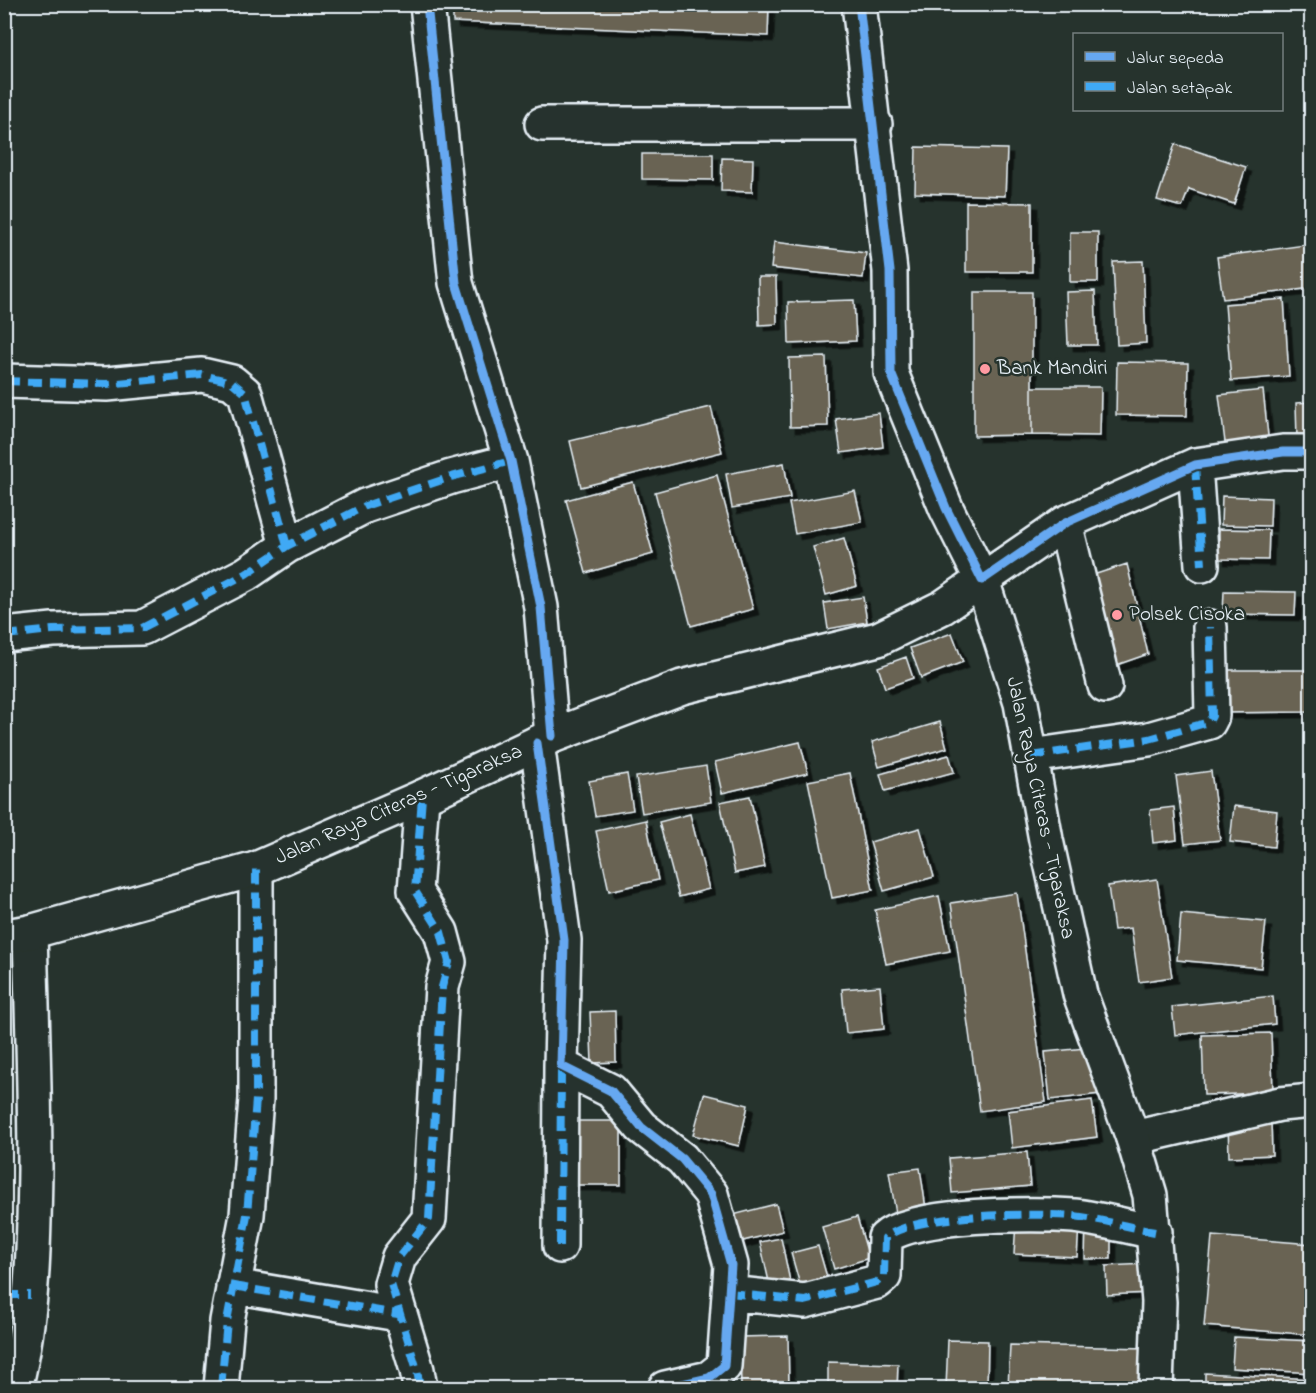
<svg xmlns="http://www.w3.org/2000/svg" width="1316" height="1393" font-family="'Indie Flower',sans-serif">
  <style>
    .building { fill: #696352; stroke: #e8f1f8; stroke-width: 1.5; filter: url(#shadow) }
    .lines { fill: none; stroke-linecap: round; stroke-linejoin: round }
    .minor-casing { stroke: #e8f1f8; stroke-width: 38 }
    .major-casing { stroke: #e8f1f8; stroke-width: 38 }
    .minor { stroke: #26332d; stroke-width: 33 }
    .major { stroke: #26332d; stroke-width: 33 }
    .quiet { stroke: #3fa9f5; stroke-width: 8; stroke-dasharray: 15 8; stroke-linecap: butt }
    .cycleway-casing { stroke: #26332d; stroke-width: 13 }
    .cycleway { stroke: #66a8f1; stroke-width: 9 }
    .poi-dot { fill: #ff9aa2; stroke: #26332d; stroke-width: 2 }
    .labels { text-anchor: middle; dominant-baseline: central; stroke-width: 5; stroke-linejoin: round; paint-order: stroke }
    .poi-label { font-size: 21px; fill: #e8f1f8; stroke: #26332d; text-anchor: start }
    .street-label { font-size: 21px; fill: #e8f1f8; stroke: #26332d }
  </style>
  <defs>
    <filter id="shadow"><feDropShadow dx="5.5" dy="5.5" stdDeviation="0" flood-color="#0009"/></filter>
  </defs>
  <rect width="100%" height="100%" fill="#26332d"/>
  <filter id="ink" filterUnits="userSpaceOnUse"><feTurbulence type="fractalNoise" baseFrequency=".0167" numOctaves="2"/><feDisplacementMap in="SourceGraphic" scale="12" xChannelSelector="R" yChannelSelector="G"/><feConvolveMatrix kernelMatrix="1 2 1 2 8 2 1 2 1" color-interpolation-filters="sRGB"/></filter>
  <g filter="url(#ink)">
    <path class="building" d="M453,4H769L768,36L453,22Z
      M1175,144L1246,167L1234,204L1189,189L1182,207L1157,200Z
      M916,147L1007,149L1005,196L915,193Z
      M642,154H713V180L642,179Z
      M722,158L753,159L752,192L721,191Z
      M966,202L1032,203V272H966Z
      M1070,232H1098V282H1070Z
      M774,242L866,253L863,278L771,268Z
      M1312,244V288L1223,299L1217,257Z
      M1143,261L1146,343L1117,345L1113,262Z
      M758,277H776L777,324L759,325Z
      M1095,291L1097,345H1068L1066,292Z
      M974,292H1032V435L974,436Z
      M1284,299L1289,376L1231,381L1225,304Z
      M854,300L856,341L789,344L788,302Z
      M826,357L828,426L790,427L789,358Z
      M1117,362L1188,363L1187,416L1116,415Z
      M1032,387H1101L1100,436L1032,435Z
      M1263,390L1269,445L1226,450L1219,395Z
      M1312,402V439H1297L1296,403Z
      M711,407L722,452L581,487L570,441Z
      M879,413L883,447L841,453L836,419Z
      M784,463L790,498L732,508L726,474Z
      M717,475L753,609L691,626L655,492Z
      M633,482L653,554L586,573L566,500Z
      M855,491L862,522L795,534L789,503Z
      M1222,496L1271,498L1270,526L1221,525Z
      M1219,529L1269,530L1268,560L1219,559Z
      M844,538L857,586L826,595L813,547Z
      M1127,564L1148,654L1108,668L1087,577Z
      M1224,591L1296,592L1295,615L1223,614Z
      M863,597L867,622L828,629L824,603Z
      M952,633L963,662L921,678L910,648Z
      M906,657L913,678L885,688L878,667Z
      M1222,670H1312V712L1222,713Z
      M940,722L947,748L879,767L872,742Z
      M800,742L808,773L722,793L715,762Z
      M949,755L954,772L885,791L880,774Z
      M706,766L711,802L642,813L636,777Z
      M1211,771L1220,840L1185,844L1176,776Z
      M850,773L873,890L832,898L808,781Z
      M627,774L633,810L595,816L589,781Z
      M750,796L765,867L735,873L720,802Z
      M1234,806L1277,811L1274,847L1230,842Z
      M1174,807L1177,840L1153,843L1150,810Z
      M690,814L709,889L679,897L659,822Z
      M646,820L658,880L609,891L596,831Z
      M920,828L934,877L884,891L870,842Z
      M1157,879L1172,977L1139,982L1131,928L1114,930L1108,886Z
      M1017,893L1046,1102L980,1111L951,903Z
      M939,896L950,951L886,964L875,910Z
      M1181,914L1266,922L1261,968L1177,960Z
      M880,986L884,1029L846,1033L842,989Z
      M1273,996L1275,1024L1175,1035L1172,1007Z
      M615,1011L616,1062L592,1063L590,1012Z
      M1271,1033L1273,1093L1204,1095L1202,1035Z
      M1096,1047L1100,1094L1050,1100L1045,1052Z
      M704,1094L748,1105L739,1146L693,1135Z
      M1092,1100L1097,1137L1012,1148L1008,1111Z
      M571,1121H621V1185H571Z
      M1271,1121L1272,1155L1229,1157L1228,1122Z
      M1027,1152L1030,1186L952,1193L949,1158Z
      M920,1168L926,1209L896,1214L889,1172Z
      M776,1204L783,1231L731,1244L725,1217Z
      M857,1217L869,1258L834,1269L822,1227Z
      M1016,1222L1079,1225L1077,1257L1014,1254Z
      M1086,1225H1111V1259H1085Z
      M1212,1236L1312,1244V1335L1204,1326Z
      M781,1238L792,1291L772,1295L760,1242Z
      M818,1246L829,1284L802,1292L791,1253Z
      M1147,1264L1149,1293L1107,1295L1106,1266Z
      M788,1336L789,1388H741L740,1337Z
      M1234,1337L1312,1341V1373L1232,1368Z
      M948,1340L988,1341L987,1388H946Z
      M1010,1345L1147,1348L1146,1388H1008Z
      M828,1362L898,1364L897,1388H828Z
      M1205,1373L1312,1379V1388H1205Z"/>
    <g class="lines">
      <defs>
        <path id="minor" d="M427,4L456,283L511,461L541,607L552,736
          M859,4L890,271L891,373L946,508L982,580L1065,523L1195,465L1283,452H1312
          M542,124H875
          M4,381L107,384L202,375L232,382L245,393L287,546
          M1195,465L1202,565
          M1065,523L1105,686
          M4,635L53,630L142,628L246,574L287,546L365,506L451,477L511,461
          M537,743L564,940L561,1066L611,1091L641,1127L682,1159L711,1194L731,1265L724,1366L709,1378L665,1388
          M1031,756L1149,739L1209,722L1212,716L1210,627
          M1133,1138L1280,1104L1312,1101
          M560,1246L561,1066
          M233,1286L398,1314
          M729,1293L805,1301L877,1282L884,1276L885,1238C912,1213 1035,1213 1074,1216C1101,1219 1128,1227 1155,1232
          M15,1388C33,1317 34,1243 35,1170C35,1090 32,1011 30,932
          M221,1388L227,1321L247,1215L256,1099V869
          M420,1388L417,1370L391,1284L399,1257L429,1219L442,987L449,962L441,932L415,891L422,797"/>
        <path id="major" d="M4,936L30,932L256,869L422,797L552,736L682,687L878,639L943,607L982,580L1021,703L1046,840L1080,994L1133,1138L1150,1195L1159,1302L1156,1388"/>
      </defs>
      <use href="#minor" class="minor-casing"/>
      <use href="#major" class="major-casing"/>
      <use href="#minor" class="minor"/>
      <use href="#major" class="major"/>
      <path class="quiet" d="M4,381L107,384L202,375L232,382L245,393L287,546
        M1195,465L1202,565
        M4,635L53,630L142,628L246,574L287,546L365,506L451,477L511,461
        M1031,756L1149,739L1209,722L1212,716L1210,627
        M560,1246L561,1066
        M233,1286L398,1314
        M729,1293L805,1301L877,1282L884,1276L885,1238C912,1213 1035,1213 1074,1216C1101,1219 1128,1227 1155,1232
        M4,1295H30
        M221,1388L227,1321L247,1215L256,1099V869
        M420,1388L417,1370L391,1284L399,1257L429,1219L442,987L449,962L441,932L415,891L422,797"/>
      <defs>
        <path id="cycleway" d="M427,4L456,283L511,461L541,607L552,736
          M859,4L890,271L891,373L946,508L982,580L1065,523L1195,465L1283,452H1312
          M537,743L564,940L561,1066L611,1091L641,1127L682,1159L711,1194L731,1265L724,1366L709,1378L665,1388"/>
      </defs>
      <use href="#cycleway" class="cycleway-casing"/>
      <use href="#cycleway" class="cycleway"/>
    </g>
  </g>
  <g class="poi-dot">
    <circle cx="985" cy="369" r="6"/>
    <circle cx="1117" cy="615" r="6"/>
  </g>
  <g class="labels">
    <g class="poi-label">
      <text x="997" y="369">Bank Mandiri</text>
      <text x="1129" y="615">Polsek Cisoka</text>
    </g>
    <g class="street-label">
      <text transform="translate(399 805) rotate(-24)">Jalan Raya Citeras - Tigaraksa</text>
      <text transform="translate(1040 808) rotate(78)">Jalan Raya Citeras - Tigaraksa</text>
    </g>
  </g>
  <rect width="1316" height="1393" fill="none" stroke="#26332d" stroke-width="24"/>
  <rect x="12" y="12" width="1292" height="1369" fill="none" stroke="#e8f1f8" stroke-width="2" filter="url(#ink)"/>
  <rect x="1073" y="33" width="210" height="78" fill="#26332d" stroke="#747f7e" stroke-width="1.5"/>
  <rect x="1085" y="52" width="30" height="9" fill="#66a8f1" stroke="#747f7e" stroke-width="1.5"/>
  <text x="1127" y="63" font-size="18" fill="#e8f1f8">Jalur sepeda</text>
  <rect x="1085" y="82" width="30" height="9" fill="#3fa9f5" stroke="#747f7e" stroke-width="1.5"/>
  <text x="1127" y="93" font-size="18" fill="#e8f1f8">Jalan setapak</text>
</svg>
